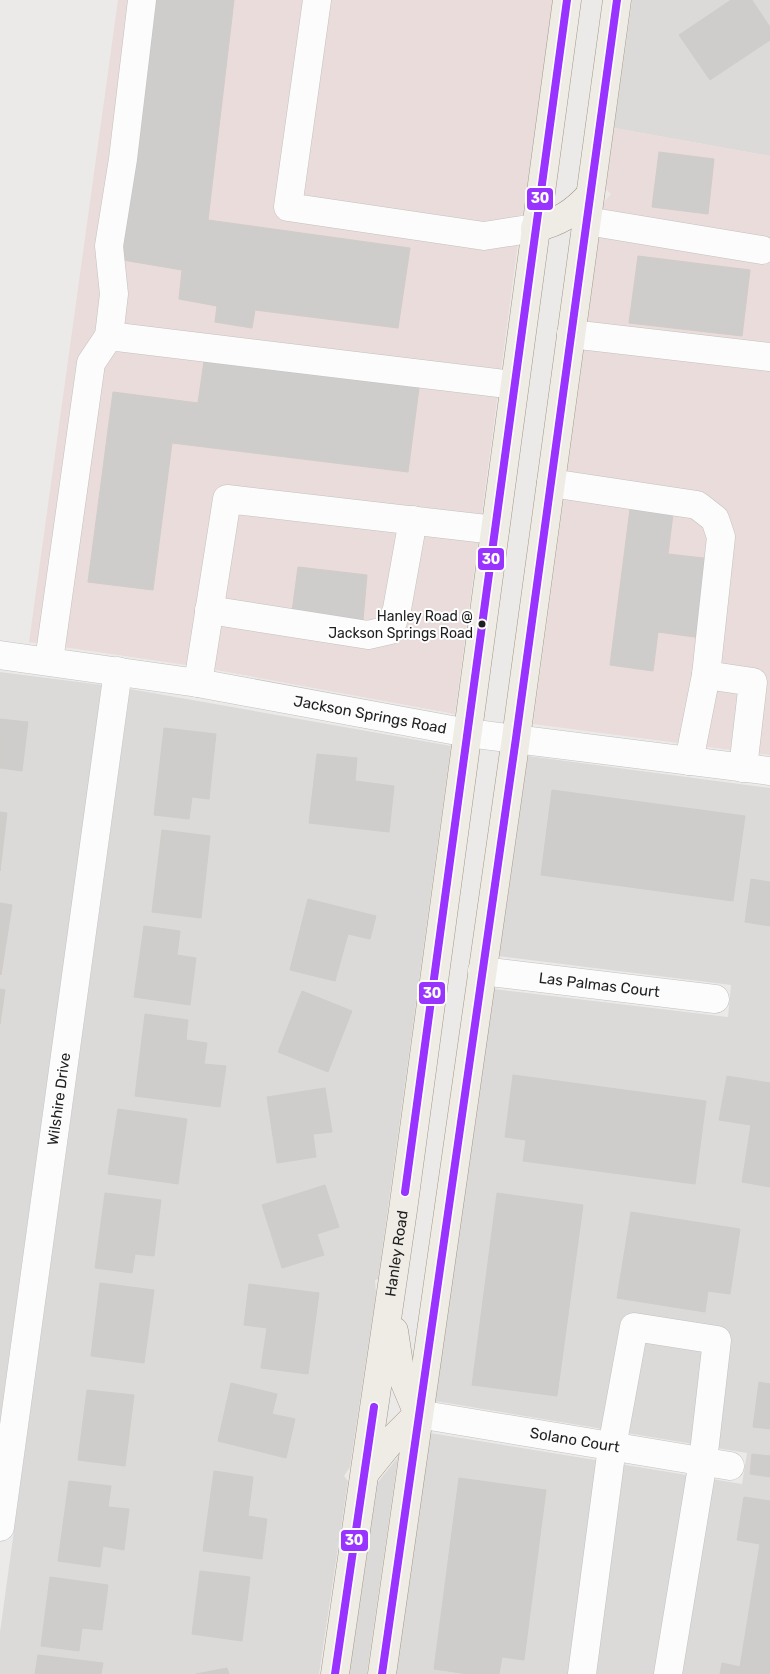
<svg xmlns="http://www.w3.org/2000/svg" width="770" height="1674" font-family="Rubik,sans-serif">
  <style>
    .residential { fill: #dcdad9 }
    .commercial { fill: #e9dcdb }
    .building { fill: #cfcdcb; stroke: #cfccc9 }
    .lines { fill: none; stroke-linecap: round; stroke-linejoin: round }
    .minor-casing { stroke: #c2c1c0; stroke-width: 29 }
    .major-casing { stroke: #a09787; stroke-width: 29 }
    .minor { stroke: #fcfcfc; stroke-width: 28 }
    .major { stroke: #efece6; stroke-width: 28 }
    .bus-1-casing { stroke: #fff; stroke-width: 11 }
    .bus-1 { stroke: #93f; stroke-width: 8 }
    .bus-dot { fill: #1f1f1f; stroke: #fff; stroke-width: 2 }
    .labels { text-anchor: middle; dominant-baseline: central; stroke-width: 4; stroke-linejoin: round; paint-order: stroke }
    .bus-label { font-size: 14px; fill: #1f1f1f; stroke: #fff; text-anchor: end }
    .street-label { font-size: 15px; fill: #1f1f1f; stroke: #fff }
    .line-badge { stroke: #fff; stroke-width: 2 }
    .badge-label { font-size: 14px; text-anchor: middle; font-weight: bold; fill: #fff }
  </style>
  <rect width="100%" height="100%" fill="#eceae8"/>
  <path class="residential" d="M632,0H770V156L614,128Z
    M0,672L102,685L0,1421Z
    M130,689L451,746L388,1208L378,1279L375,1280L376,1293L350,1467L344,1476L348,1481L319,1674H0V1632Z
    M528,756L770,788V1674H396L430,1433L742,1484L747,1453L435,1401L494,989L728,1017L731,985L499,956Z
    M398,1457L367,1674H349L378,1482Z"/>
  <path class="commercial" d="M118,0H553L523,214L518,216L520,228L455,714L200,667L29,642Z
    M614,128L770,156V755L533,724L604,202L611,194L606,189Z"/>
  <path class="building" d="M150,0H234L208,220L410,248L398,328L255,310L252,328L215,322L217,306L179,299L182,270L117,259Z
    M731,0H752L770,27V40L710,80L679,35Z
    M659,152L714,159L708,214L652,207Z
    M638,256L750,270L742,336L629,323Z
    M204,361L419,388L408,472L172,443L153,590L88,582L113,392L198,403Z
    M630,509L673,514L668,554L712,559L702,638L658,632L653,671L610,665Z
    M298,567L367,575L363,620L292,612Z
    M0,719L28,722L22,771L0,768Z
    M164,728L216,734L209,799L192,797L189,819L154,815Z
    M317,754L357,758L355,781L394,786L389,832L309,823Z
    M552,790L745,816L733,901L541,875Z
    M0,812L7,813L0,871Z
    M162,830L210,836L201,918L152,912Z
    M751,879L770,882V926L745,922Z
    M308,899L376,916L370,939L348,934L335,981L290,970Z
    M0,903L12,905L1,975L0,974Z
    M144,926L180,931L177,955L196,958L190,1005L134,997Z
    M0,989L5,990L0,1024Z
    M302,991L352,1011L328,1072L278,1052Z
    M145,1014L188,1020L186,1040L207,1043L204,1064L226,1066L220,1107L135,1096Z
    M513,1075L706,1101L695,1184L523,1161L526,1140L505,1137Z
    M727,1076L770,1083V1187L742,1182L751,1125L719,1120Z
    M325,1088L332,1132L313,1134L316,1157L277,1163L267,1097Z
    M118,1109L187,1119L178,1184L108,1174Z
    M325,1185L339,1227L317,1234L324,1255L282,1268L262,1205Z
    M105,1193L161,1200L154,1256L135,1254L132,1273L95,1268Z
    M497,1193L583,1205L557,1396L472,1385Z
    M631,1212L740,1229L730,1294L708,1291L705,1312L617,1298Z
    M100,1283L154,1290L144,1363L91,1356Z
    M249,1284L319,1293L308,1374L261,1368L267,1328L244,1325Z
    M759,1382L770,1384V1429L753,1427Z
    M231,1383L277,1394L272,1414L295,1419L286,1458L218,1441Z
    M87,1390L134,1395L125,1466L78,1460Z
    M752,1454L770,1456V1477L750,1474Z
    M214,1471L253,1477L248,1516L267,1519L262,1559L203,1551Z
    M459,1478L546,1490L524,1660L502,1657L499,1674H468L434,1669Z
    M69,1481L111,1486L108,1507L129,1509L124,1550L103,1546L100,1567L58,1561Z
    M744,1497L770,1501V1674H720L722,1663L740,1667L760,1544L737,1540Z
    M200,1571L250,1577L242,1641L192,1634Z
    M50,1577L108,1585L102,1630L82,1628L79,1651L41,1646Z
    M38,1655L103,1663L101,1674H35Z
    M227,1668L229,1674H196Z"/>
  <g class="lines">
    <defs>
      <g id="minor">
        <path d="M317,0L288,207L484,236L535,228"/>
        <path d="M587,221L762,250"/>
        <path d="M571,334L770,357"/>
        <path d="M109,336L114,294L109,246L123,159L142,0"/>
        <path d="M551,483L697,505L715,519L721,537L706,675"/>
        <path d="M209,610L368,635L390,630L397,609L413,520"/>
        <path id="s1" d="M0,655L198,683L468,733L770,771"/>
        <path d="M49,661L91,363L109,336L514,385"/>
        <path d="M198,683L227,499L495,530"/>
        <path d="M689,761L706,675L753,682L743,768"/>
        <path id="s2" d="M482,971L715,999"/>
        <path id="s3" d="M418,1414L730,1466"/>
        <path id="s4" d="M0,1527L118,671"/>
        <path d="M582,1674L612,1447L634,1327L717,1340L703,1461L668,1674"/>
      </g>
      <g id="major">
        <path d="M535,228C559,222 574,213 590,195"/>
        <path d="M365,1473L390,1442L418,1414L400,1371L394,1331"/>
        <path id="s5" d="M335,1674L403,1210L567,0"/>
        <path d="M382,1674L516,738L617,0"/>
      </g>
    </defs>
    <use href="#minor" class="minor-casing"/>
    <use href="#major" class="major-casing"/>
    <use href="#minor" class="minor"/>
    <use href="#major" class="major"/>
    <defs>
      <path id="bus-1" d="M405,1192L567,0
        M335,1674L374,1407
        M382,1674L516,738L617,0"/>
    </defs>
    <use href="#bus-1" class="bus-1-casing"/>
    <use href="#bus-1" class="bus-1"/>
  </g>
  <circle class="bus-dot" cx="482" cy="624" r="4.5"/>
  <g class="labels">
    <g class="bus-label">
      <text x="473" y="616">Hanley Road @<tspan x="473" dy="17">Jackson Springs Road</tspan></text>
    </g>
    <g class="street-label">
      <text stroke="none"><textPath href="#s1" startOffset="375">Jackson Springs Road</textPath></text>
      <text stroke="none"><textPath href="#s2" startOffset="118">Las Palmas Court</textPath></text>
      <text stroke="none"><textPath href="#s4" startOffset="432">Wilshire Drive</textPath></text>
      <text stroke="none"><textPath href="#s5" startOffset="425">Hanley Road</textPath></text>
      <text stroke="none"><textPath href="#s3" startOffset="159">Solano Court</textPath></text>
    </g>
  </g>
  <g class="line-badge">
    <rect x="526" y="187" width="28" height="24" rx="5" fill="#93f"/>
    <rect x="477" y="547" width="28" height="24" rx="5" fill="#93f"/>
    <rect x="418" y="981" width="28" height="24" rx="5" fill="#93f"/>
    <rect x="340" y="1529" width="29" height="23" rx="5" fill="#93f"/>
  </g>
  <g class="badge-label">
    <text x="540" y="203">30</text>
    <text x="491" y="564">30</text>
    <text x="432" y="998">30</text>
    <text x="354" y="1545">30</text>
  </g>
</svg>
